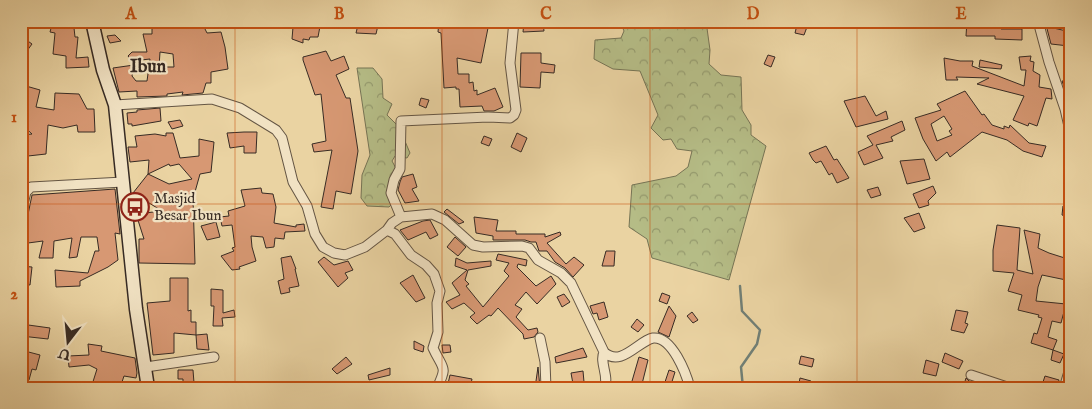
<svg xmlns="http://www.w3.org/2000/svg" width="1092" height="409" font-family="'IM FELL English',serif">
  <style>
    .forest { fill: url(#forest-crowns); stroke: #767455 }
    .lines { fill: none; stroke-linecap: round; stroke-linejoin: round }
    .stream { stroke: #717f75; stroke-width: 2.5 }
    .building { fill: #d79873; stroke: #372b24; fill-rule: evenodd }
    .street-casing { stroke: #645544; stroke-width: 11 }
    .secondary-casing { stroke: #372b24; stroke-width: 15 }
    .street { stroke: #f1e2c3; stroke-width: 9 }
    .secondary { stroke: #f1e2c3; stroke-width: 12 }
    .grid { fill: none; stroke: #c55011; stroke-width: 1; stroke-opacity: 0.55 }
    .labels { text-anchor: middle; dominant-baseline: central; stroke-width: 4.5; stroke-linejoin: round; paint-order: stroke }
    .poi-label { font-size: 15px; fill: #372b24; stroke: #f1e2c3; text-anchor: start }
    .quarter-label { font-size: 18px; font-weight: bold; fill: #372b24; stroke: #f1e2c3 }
    .neatline { fill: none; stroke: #c55011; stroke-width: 2 }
    .grid-label { font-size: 16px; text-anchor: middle; font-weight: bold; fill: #c55011 }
  </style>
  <defs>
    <pattern id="forest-crowns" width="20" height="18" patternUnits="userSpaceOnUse" patternTransform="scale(1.25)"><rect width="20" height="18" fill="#b5bc86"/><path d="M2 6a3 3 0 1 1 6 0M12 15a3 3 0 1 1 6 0" fill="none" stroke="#94996d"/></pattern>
  </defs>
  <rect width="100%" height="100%" fill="#ead3a2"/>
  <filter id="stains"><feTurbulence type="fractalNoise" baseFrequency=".004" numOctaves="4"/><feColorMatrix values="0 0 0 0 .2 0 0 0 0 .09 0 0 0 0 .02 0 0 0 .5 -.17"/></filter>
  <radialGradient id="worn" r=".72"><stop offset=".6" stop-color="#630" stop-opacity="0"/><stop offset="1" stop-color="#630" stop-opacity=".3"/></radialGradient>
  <path class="forest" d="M620,21H706L710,50L709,64L721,75L741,77L742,110L751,125V135L766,146L729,280L652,258L647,239L629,227L632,185L676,176L688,167L692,151L677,149L671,139L663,140L651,128L658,115L640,71L613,69L594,59L595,40L621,38L624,31Z
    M357,68H373L382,79L383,98L392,104L387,115L399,127L410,153L407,158L395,156L392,161L399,174L392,204L389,207L367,206L361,198L362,175L370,155Z"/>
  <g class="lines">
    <path class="stream" d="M740,286L742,311L760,330L757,344L741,367L743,388"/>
  </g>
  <path class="building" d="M53,21L64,25L63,21H84L85,26L74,28L75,37H78L76,58L88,57L89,67L66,68V56L53,54L55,33L50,32Z
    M138,21H161L162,25L172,21H201L207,33L221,32L225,47L228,69L211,72V83H206L203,93L182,95L183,92L167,94V96L137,97V91L119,92L113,68L134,65L132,76L136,81H147L150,59L132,61L128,56L132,52H147L143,34H152V27L138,26ZM160,52L173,54L174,67H159Z
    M304,21H321L318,37H310L309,40L303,39V43L292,39L293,27L299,28L300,23L303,24Z
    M359,21H379L376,34L356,33Z
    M439,21H476L489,23L481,63L457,58L458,74H469V83L473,82L474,91L477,90V95L495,88L503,107L494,111H484L482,106L460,107L459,89H456V87L444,88L441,33L438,32Z
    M967,21H1001V29H1022V40L995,39V36H966Z
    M1045,21H1050L1049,27L1071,32L1069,46L1051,44Z
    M524,22H543L544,31L523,32Z
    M797,25L807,27L804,35L795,33Z
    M115,35L121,41L110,43L107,36Z
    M25,39L32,44L21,59V44Z
    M326,51L331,61L344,56L349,69L336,75L346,98H350L358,151L351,194L336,191L333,209L321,207L332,150L314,152L312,144L326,141L321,94L315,95L303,60V57Z
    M521,53H541V63L555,65L554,73L541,72L540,88L520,87Z
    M768,55L775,57L771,67L764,64Z
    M1031,56L1030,61L1034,62L1033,71L1040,75L1039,87L1051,89L1052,99L1046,98L1037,126L1029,123L1028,126L1013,120L1024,96L977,84L989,78L956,77L958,80H946L944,58L960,61H973L972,66L1024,86L1026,70H1021L1019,57Z
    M980,60L1002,65L1001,69L979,67Z
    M1062,81H1071V92H1066Z
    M26,86L40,90L36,107L54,110L55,93L79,94L87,109H94L95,132H78L77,125L63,128L48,125L46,154L28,156L26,171H21V135L32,134L21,124V105L27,99L22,97Z
    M965,91L982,115L984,114L992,125L1004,129V126L1009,128L1010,125L1029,143L1046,146L1042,157L1023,151L1007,140L982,132L950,157L947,152L936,161L923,139L915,118L941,110L937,104ZM944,116L952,129L949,131L952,135L937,141L931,124Z
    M865,96L876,116L886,111L888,119L856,127L844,101Z
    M421,98L429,100L426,108L419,105Z
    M160,108L161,121L132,126V124H128L127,113L137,112V110Z
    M180,120L183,126L172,129L168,122Z
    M902,121L905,130L891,137L893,141L876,145L883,158L864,165L858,152L873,145L867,136Z
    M244,132H257L256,153H244V146L230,148L227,133Z
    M166,133H173L180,158L199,156V139L214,142L211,172L200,174L193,199L195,264L139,263V239H144L136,214L162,211L133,193L148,174L149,160L130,162L128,147H137L135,136L155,134L166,136ZM169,164L170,166L179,164L192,179L169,184L148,174Z
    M517,133L527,138L521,152L511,147Z
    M484,136L492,139L489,146L481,143Z
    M826,146L834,160L837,159L849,178L837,183L832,173L829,175L821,161L816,163L813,160L809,153Z
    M924,159L930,179L907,184L900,161Z
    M413,174L417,187L412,189L419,201L405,203L398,190L400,182L402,177Z
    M933,186L936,193L928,201L929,205L919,208L913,194Z
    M878,187L881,195L871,198L867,190Z
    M261,188L262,193L273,194L276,207L274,223L296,227V225L304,224L305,231L285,232L284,239L275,238L274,247L266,248L263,237L251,236L252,247L256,261L239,267L240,269L232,270L221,256L234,251L232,248L235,247L232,225L222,226L220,217L229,216L228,211L245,206L241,190Z
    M115,189L120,234L115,233L118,260L108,267L80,281V286L56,287L55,270L88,273L95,251H99L97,237H81L77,257L69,258L72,238L54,241L53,258H39L43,241L28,243L26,258H21V229H25L32,195Z
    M1071,203V218L1062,215L1063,206Z
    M447,209L464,222L459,224L444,212Z
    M919,213L925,228L914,232L904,218Z
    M474,217L498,220L496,231H516V234H545V237L560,232L561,235L547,243L566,264L574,257L584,265L573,277L565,268L555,262L547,251H539L536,242H531L525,240H493V236L476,233Z
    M430,220L438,235L430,239L426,232L408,240L400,230L423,221Z
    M216,222L220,237L207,240L201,226Z
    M997,225L1020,228L1017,270L1033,274L1024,230L1040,234L1038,248L1049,253L1071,260V281L1042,275L1038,287L1036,301L1066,304L1061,323L1052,321L1048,337L1057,340L1053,350L1031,343L1034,333L1037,334L1042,318L1038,317L1039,315L1018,310L1022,295L1008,291L1014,273L993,271V250Z
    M455,237L466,247L458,256L447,247Z
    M606,251H615L614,266H602Z
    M498,254L527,260L526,266L518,264L517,267L536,286L551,276L556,284L537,304L526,292L515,305L522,309L516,317L528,330L537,328L538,332L534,337L524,339L523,334L498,308L491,316L489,315L477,324L470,317L475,313L464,303L452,309L446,302L460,295L452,283L467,270L455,266L456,258L467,263L491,261V266L468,270L465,280L469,284L466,286L483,307L509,276L504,271L509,263L496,260Z
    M291,256L296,269H295L299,286L289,288L290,292L281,294L278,281L284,279L281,258Z
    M324,257L334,265L348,261L353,270L345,273L348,278L338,287L318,262Z
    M21,266L32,267L30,285L21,284Z
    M413,275L425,298L416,302L400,283Z
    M170,278H188V311L191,310V322H196V335L174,333V353L153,355L147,303L170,301Z
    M211,289L223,290V313L234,310L235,317L222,318L223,326H213L214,306H211Z
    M662,293L670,296L667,304L659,301Z
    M564,294L570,302L562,307L557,297Z
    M604,302L608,317L599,320L597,313L593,314L590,306Z
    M669,306L676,316L669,337L658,332Z
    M956,310L968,312L965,323L968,324L964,333L951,330Z
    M692,312L698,320L693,323L687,316Z
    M637,319L644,325L638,332L631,327Z
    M21,324L50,328L48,339L21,336Z
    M207,334L209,350L197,349L196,335Z
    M414,341L424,346L423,352L414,349Z
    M88,344L102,346L101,351L135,358L137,373L136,378L124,376L120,388H91L97,369L89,365L69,367L68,356L89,355Z
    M442,345H450L451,352L443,353Z
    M583,348L587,357L556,363L555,357Z
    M21,350L40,355L36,370L32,369L29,380L21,378Z
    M1053,350L1064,354L1060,363L1051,360Z
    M945,353L963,361L959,369L942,362Z
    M801,356L814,359L812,367L799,364Z
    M346,357L352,364L337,374L332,369Z
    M639,357L648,360L641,388H630Z
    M926,360L939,364L936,376L923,373Z
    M538,367L540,388H535Z
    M390,368V375L369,380L368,375Z
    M178,370H193L194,383H183V379H178Z
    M669,370L675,372L670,388H663Z
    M583,371L584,382L573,384L571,373Z
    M450,375L472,379L470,388H447Z
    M1045,376L1059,380L1056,388L1042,385Z
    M800,378L811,381L810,388H798Z
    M966,378L969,381L989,388H963Z"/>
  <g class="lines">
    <defs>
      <path id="street" d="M1038,21L1049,62L1065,109L1071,135
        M115,105L212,99L240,108L276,130L282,138L293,182L307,206L315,234L323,247L334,253L345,255L365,247L387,230L392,223L401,217L432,214L445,220L473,245L483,247L522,246L529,248L538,260L561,273L571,283L604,352C621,368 638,341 653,338C672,336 686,373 690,388
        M21,212L26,192L31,187L123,182
        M401,217L391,193L394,180L400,169L401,121L488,117L510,118L514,115L516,110L510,63L514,21
        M387,230L395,234L411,255L426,265L434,274L440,291L437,303L438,332L433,348C443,370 448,365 437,388
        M540,338L545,362L546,388
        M146,367L214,357
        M971,375L1010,388
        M604,388C610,377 599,363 604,352
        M1064,388L1071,365"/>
      <path id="secondary" d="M92,21L103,70L115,105L136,309L148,388"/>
    </defs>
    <use href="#street" class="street-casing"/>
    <use href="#secondary" class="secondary-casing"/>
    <use href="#street" class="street"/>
    <use href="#secondary" class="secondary"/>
  </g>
  <path class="grid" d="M235,21V388M442,21V388M650,21V388M857,21V388M21,204H1071"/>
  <defs>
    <symbol id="bus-ring" viewBox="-11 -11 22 22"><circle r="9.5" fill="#f1e2c3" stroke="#8f2418" stroke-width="1.5"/><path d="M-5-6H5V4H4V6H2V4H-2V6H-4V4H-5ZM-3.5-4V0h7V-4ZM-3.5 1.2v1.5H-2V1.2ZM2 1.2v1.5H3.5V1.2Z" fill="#8f2418"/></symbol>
  </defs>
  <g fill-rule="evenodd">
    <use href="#bus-ring" x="119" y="191" width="32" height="32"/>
  </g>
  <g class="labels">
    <g class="poi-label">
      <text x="154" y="198">Masjid<tspan x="154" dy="17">Besar Ibun</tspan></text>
    </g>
    <g class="quarter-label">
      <text x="148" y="67">Ibun</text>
    </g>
  </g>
  <rect width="1092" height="409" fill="none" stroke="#ead3a2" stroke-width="55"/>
  <g transform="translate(68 342) rotate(196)" stroke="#f1e2c3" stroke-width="4" paint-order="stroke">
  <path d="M0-4L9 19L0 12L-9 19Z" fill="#372b24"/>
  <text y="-8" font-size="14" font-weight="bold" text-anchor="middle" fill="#372b24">U</text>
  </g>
  <rect x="28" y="28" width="1036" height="354" class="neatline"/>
  <g class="grid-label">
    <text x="131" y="19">A</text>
    <text x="339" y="19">B</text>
    <text x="546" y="19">C</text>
    <text x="753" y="19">D</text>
    <text x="961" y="19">E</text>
    <text x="14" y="122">1</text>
    <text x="14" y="299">2</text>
  </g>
  <rect width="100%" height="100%" filter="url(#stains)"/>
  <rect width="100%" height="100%" fill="url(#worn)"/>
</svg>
